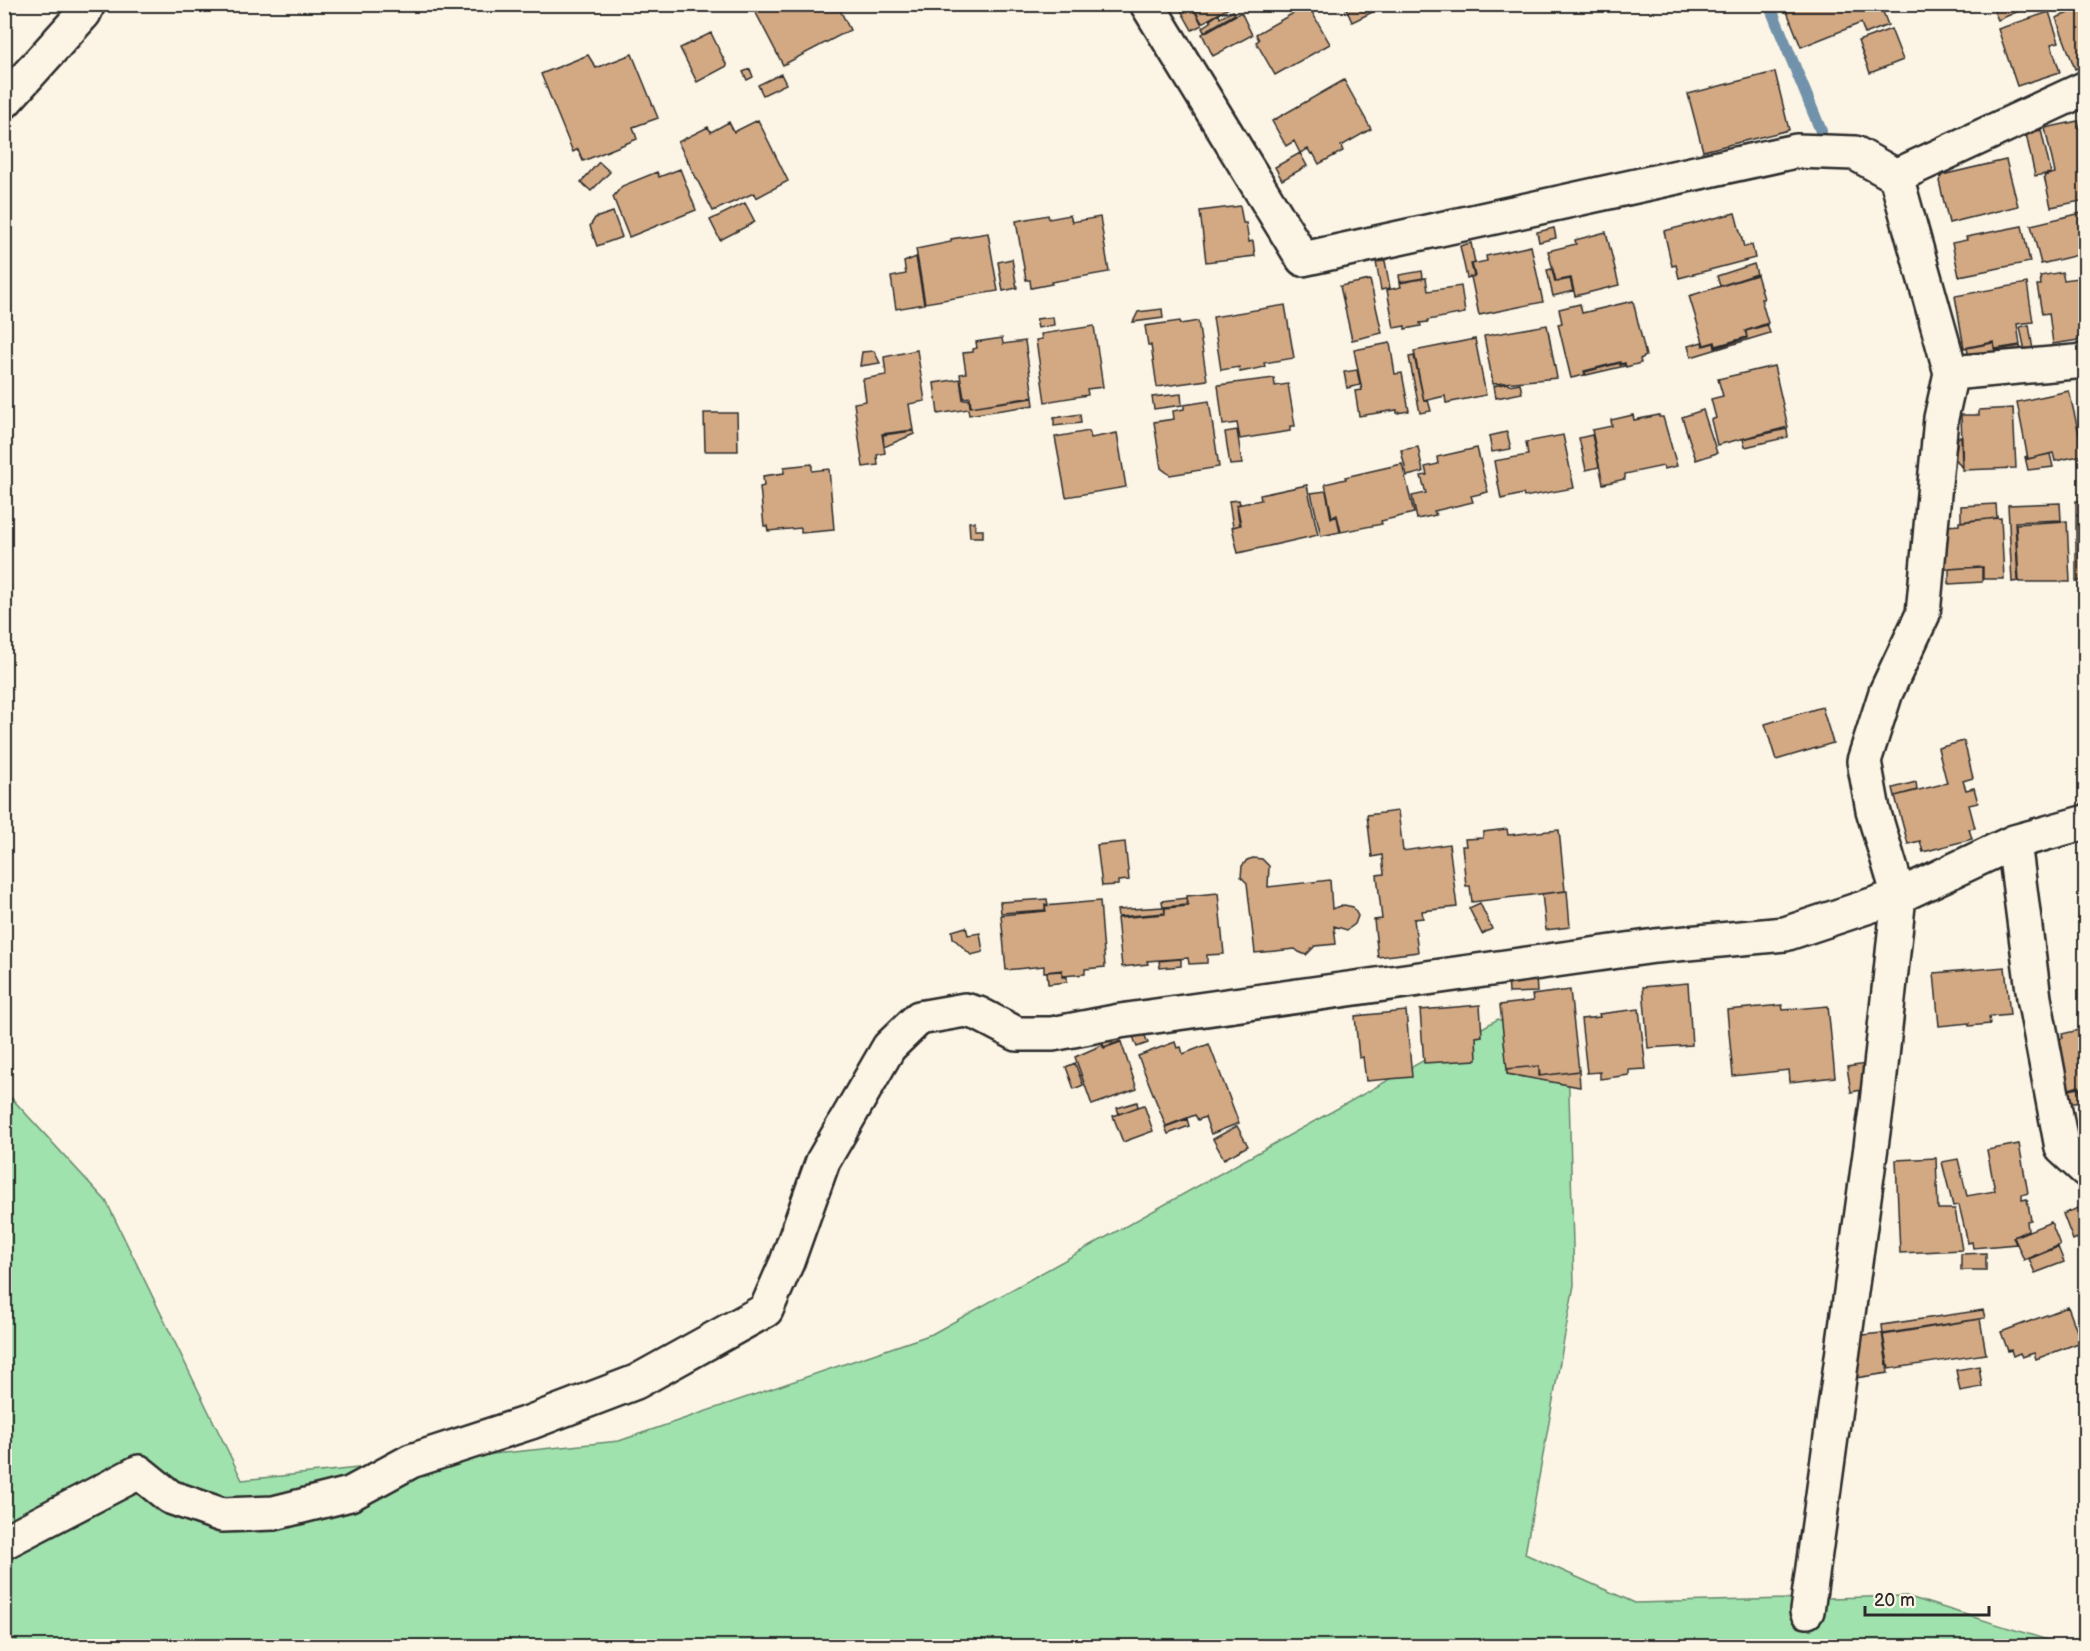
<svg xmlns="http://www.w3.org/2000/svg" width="2090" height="1651" font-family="'Balsamiq Sans',sans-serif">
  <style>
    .green { fill: #a0e2ad; stroke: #66866c; stroke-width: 1.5 }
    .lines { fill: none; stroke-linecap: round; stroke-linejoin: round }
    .stream { stroke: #7192aa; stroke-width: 12 }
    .building { fill: #d3a984; stroke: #2b2b2b; stroke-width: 1.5 }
    .minor-casing { stroke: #2b2b2b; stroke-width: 38 }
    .minor { stroke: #fcf5e5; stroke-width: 33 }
  </style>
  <rect width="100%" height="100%" fill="#fcf5e5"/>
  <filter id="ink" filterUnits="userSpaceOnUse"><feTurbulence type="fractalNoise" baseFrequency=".0167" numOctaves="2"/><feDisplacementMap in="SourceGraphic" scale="12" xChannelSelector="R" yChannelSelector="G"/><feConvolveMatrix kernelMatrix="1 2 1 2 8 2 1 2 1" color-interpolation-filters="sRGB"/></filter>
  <g filter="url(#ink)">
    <path class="green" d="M1498,1019L1568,1053L1574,1285L1525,1554L1635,1603L1906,1596L2067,1646H5L4,1090L106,1201L242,1480L619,1441L932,1334Z"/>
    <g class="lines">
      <path class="stream" d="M1769,4L1821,131"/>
    </g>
    <path class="building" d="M769,4H837L850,30L783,65L755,11Z
      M1191,4L1202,25L1192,30L1178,5Z
      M1192,4H1236L1202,23Z
      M1344,4H1389L1352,22Z
      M1784,4H1880L1888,25L1865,34L1861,23L1801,47Z
      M1991,4H2035L1998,20Z
      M1308,5L1330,44L1275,75L1256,42L1259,40L1256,34Z
      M2086,6V65L2075,69L2056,18Z
      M1233,11L1235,14L1204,32L1202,28L1211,22L1210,20L1219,14L1220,18Z
      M1241,12L1252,35L1213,56L1202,34Z
      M2049,12L2059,42L2051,44L2060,72L2017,86L1998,29Z
      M1891,29L1903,60L1870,73L1858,41Z
      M711,33L727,66L697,82L680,48Z
      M632,54L658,118L633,127L637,139L583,161L578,149L573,152L541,74L588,55L596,68Z
      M750,69L753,77L747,80L743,72Z
      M1775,72L1789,130L1703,151L1688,94Z
      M781,74L786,84L763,95L758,85Z
      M1344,80L1371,129L1341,146L1343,151L1319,164L1313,153L1311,154L1308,149L1300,153L1294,141L1286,146L1272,121Z
      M758,120L788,181L756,198L754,193L713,211L678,142L708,127L711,132L729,122L734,132Z
      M2078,121L2086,153V200L2051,207L2044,176L2055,173L2045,128Z
      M2041,130L2051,173L2035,176L2026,134Z
      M1300,153L1307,166L1282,180L1275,167Z
      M2006,160L2018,206L1949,223L1939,181L1942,175Z
      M599,162L610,172L591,191L581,182Z
      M680,169L696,210L629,237L613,197L622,186L657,172L659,177Z
      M745,203L755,222L720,240L710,220Z
      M1240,206L1243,223H1246L1249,242L1253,241L1255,256L1206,262L1200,211Z
      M613,212L622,237L597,246L590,226L595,218Z
      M2086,212V253L2041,264L2031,225Z
      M1735,213L1744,247L1752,245L1755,258L1679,278L1676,265L1672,266L1664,231Z
      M1048,215L1049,219L1070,215L1072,222L1100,217L1109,272L1051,282L1052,284L1031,288L1030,280H1026L1016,221Z
      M2022,226L2030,262L1959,276L1952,243L1967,240L1966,237Z
      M1554,228L1556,238L1539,242L1537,232Z
      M1606,232L1619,285L1575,296L1571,278L1556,281L1548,251L1576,244L1575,240Z
      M988,233L998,291L925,303L916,249L951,242V239Z
      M1471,243L1475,263L1471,264L1474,276L1467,278L1460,246Z
      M1531,246L1543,302L1479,315L1471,277L1475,276L1472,264L1487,261L1486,256Z
      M916,257L924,304L896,309L891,277L906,274L904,262Z
      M1012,259L1017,288L1003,291L998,262Z
      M1385,261L1390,288L1381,290L1376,262Z
      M1754,264L1757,274L1720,286L1717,276Z
      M1552,269L1555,282L1570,279L1573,291L1553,296L1547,270Z
      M1422,271L1423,278L1400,282L1399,275Z
      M2062,272L2064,280L2086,277V334L2085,339L2053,344L2049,313L2042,314L2037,285H2041L2040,276Z
      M1757,275L1764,299H1761L1768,323L1745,331L1747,337L1716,346L1715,342L1704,345L1689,296Z
      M1426,278L1428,291L1461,286L1465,313L1428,320V322L1420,323L1421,326L1405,329V326L1394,328L1387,290L1401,287L1400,283Z
      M1370,280L1382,333L1352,340L1340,286Z
      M2027,283L2033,322L2017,324L2020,345L1995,349L1994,342L1964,348L1955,296Z
      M1633,301L1646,356L1640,359L1641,363L1626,367L1625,363L1620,364V362L1584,371L1585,375L1571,378L1558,324L1562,323L1559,309L1580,304L1582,313Z
      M1285,305L1294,358L1264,363L1265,367L1240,372L1239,367L1221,370L1213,317Z
      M1162,309L1163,318L1133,322L1138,312Z
      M1053,317L1054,325L1038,328L1036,319Z
      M1180,321V324L1198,321L1207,380L1157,387L1151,345H1148L1145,326Z
      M1547,325L1557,378L1493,384L1484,336Z
      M1767,325L1770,333L1691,357L1688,346L1702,342L1703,346L1714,343L1715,348L1747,338L1746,331Z
      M2029,325L2033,350L2025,351L2020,327Z
      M1094,326L1103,387L1087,389L1088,395L1045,402L1036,340L1042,339L1041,334Z
      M1002,338L1003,344L1025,341L1033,397L971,407L970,397L964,398L960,374L966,373L963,353L973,352V349L977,348L976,342Z
      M1475,339L1486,395L1446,403L1445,396L1424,401L1414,351Z
      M1390,343L1395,374L1402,373L1409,411L1397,413V410L1359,416L1355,391L1362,390L1354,350Z
      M1993,343L1995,350L2020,346L2021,349L1969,358L1967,348Z
      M917,350L925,401L909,404L913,430L882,434L885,453L877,455L878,465L863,467L854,403L866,401L863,379L886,375L884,357Z
      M874,351L880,363L860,366L862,352Z
      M1414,356L1424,401L1428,400L1431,411L1420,413L1409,357Z
      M1620,363V365L1624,364L1625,366L1586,375L1585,372Z
      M1774,366L1788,427L1717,445L1711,420L1716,418L1711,399L1723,396L1718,379Z
      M1357,370L1360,385L1347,388L1344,372Z
      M1274,378L1275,386L1288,384L1295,426H1290V431L1240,439L1237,423L1223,425L1218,385Z
      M960,379L963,400L969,399L970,407L1033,398L1034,405L969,415L968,409L938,414L934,383Z
      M1508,383L1509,385L1520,383L1522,393L1496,398L1494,386Z
      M2069,391L2084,455L2055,461L2053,453L2028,459L2017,402Z
      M1181,394L1182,405L1154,409L1152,397Z
      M1209,401L1219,467L1170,475L1161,468L1154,422L1174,419L1173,411L1184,409V405Z
      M2013,408L2016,468L1963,470L1961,415H1979V410Z
      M1703,410L1717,453L1696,460L1682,417Z
      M704,413H737L738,451H705Z
      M1080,414L1081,423L1054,426V418Z
      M1633,415L1634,420L1659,415V417H1663L1677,466L1664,469L1663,466L1625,474V479L1603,484L1592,430L1612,426L1611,420Z
      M1787,429L1788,437L1745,447L1743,439Z
      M1237,430L1242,464L1230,465L1225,432Z
      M913,431L914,434L884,447L883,435Z
      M1089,431L1091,438L1117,433L1126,487L1066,497L1055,437Z
      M1507,432L1511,449L1492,452L1489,436Z
      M1563,435L1574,488L1524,497L1523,494L1501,499L1494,461L1528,455L1526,442Z
      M1592,435L1599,467L1586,470L1579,438Z
      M1958,437H1961L1962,468L1955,458Z
      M1418,447L1423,472L1407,476L1401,450Z
      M1477,448L1488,492L1471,496L1473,502L1434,511L1436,515L1417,519L1412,496L1426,493L1421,476L1427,475L1425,467L1438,464L1437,457Z
      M2050,454L2053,467L2028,470L2025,457L2027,456V459Z
      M812,464V471L829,469L834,530L801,533V528L768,531L767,526H764L760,487L764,486L763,476L784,473V467Z
      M1402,464L1414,513L1381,521L1382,524L1341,532L1337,515L1332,517L1325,484L1346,479L1345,477Z
      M1307,485L1318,535L1238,553L1232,527L1241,525L1237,505L1261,500L1260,495Z
      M1326,491L1331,518L1337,517L1340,532L1321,536L1311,493Z
      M1239,500L1240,504L1236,505L1240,525L1233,527L1229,501Z
      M2076,501H2086V515H2076Z
      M2060,503L2061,520L2015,522L2018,581L2012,582L2008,505Z
      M1996,504L1997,518L1961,522V506Z
      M2076,516H2086V581H2076Z
      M2001,518L2004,579H1983V567L1944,569L1946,526L1959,525V522L1975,520Z
      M2067,521L2070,582H2019L2016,524Z
      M969,522H975V530H983V537H970Z
      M1982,567V582L1949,584V569Z
      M1822,707L1833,743L1776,760L1765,724Z
      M1964,741L1973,778L1963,781L1966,790L1974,788L1978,803L1969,805L1975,828L1969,829L1972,839L1923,852L1920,841L1908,844L1895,796L1947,783L1938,748Z
      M1916,782L1917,790L1895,796L1893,788Z
      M1398,811L1403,851L1449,844L1457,907L1422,911L1423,918L1414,919L1418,952L1378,957L1374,920L1382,919L1377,875L1384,874L1382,855L1372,857L1367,815Z
      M1507,829L1508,835L1559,830L1565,891L1472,902L1470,886H1466L1462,846H1466L1465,839L1483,838V832Z
      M1125,842L1129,880L1118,881V885L1102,886L1097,845Z
      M1253,858L1262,859L1269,866L1268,887L1330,880L1332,909L1344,905L1353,907L1358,916L1355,924L1347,930L1334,926L1336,944L1315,946L1306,955L1299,952L1295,949L1255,953L1247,883L1241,877L1242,866L1247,860Z
      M1567,891L1570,927L1546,930L1542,894Z
      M1218,893L1224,954L1207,955V963L1189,964L1188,958L1147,961L1148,964L1122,967L1117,918L1165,914V908L1188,906L1187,896Z
      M1186,898L1187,905L1164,907L1165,913L1118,917L1117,910L1163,907L1162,901Z
      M1047,899L1048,905L1045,904V910L1001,913L1000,902Z
      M1100,901L1105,967L1085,969V974L1063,976L1062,970L1044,972V966L1006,970L1001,915L1046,911L1045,906Z
      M1480,903L1492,929L1482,934L1469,908Z
      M966,927L968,935L980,933L983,952L971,955L953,938L952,931Z
      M1181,959V966L1160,968L1159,961Z
      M2005,967L2010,1015L1989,1017L1990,1024L1969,1026V1023L1939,1026L1934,973Z
      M1062,971V977H1067V982L1048,984L1047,972Z
      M1536,975L1537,992L1509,993L1508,976Z
      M1688,983L1692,1045L1648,1048L1643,987Z
      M1570,990L1579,1071L1540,1076L1539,1066L1507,1069L1500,1005L1533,1001L1532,995Z
      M1480,1005L1482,1036L1476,1037L1477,1060L1424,1063L1420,1010Z
      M1782,1005L1783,1010L1828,1006L1835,1077L1790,1082L1789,1070L1733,1076L1727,1010Z
      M1639,1009L1646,1069L1629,1070V1075L1600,1079V1072L1587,1073L1581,1019L1600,1017L1599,1014Z
      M1406,1011L1412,1077L1366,1081L1363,1057L1359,1058L1355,1016Z
      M1141,1027L1148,1043L1137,1047L1131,1031Z
      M2083,1029L2086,1034V1091L2080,1092L2079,1086L2066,1090L2054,1040L2063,1038L2062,1034Z
      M1119,1035L1121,1041L1104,1047L1102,1041Z
      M1121,1042L1137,1089L1092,1105L1075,1057L1102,1045L1104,1048Z
      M1175,1042L1177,1048L1181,1047L1183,1054L1209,1044L1239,1123L1211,1134L1205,1117L1198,1120L1195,1115L1166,1126L1138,1056Z
      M1075,1063L1083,1085L1074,1089L1066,1067Z
      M1873,1063L1877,1087L1851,1092L1847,1067Z
      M1539,1066V1076L1579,1071L1580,1087L1507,1074V1069Z
      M2078,1088L2080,1093L2086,1091V1101L2069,1104L2066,1091Z
      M1137,1102L1138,1107L1119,1114L1117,1108Z
      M1144,1105L1153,1131L1123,1142L1113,1116Z
      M1187,1119L1189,1126L1168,1134L1165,1127Z
      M1237,1126L1248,1146L1224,1159L1213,1139Z
      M2019,1144L2028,1193L2022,1195V1200L2027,1199L2031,1220L2027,1221L2028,1230L2013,1237L2016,1244L1973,1248L1972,1242L1968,1243L1959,1205L1953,1206L1942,1162L1958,1159L1967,1196L1995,1191L1987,1150Z
      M1936,1158L1938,1209H1955L1962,1250L1900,1253L1896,1160Z
      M2086,1205V1259L2077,1238L2073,1240L2063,1214Z
      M2051,1222L2060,1245L2024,1260L2014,1237Z
      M2058,1247L2064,1262L2035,1273L2029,1259Z
      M1986,1253V1270H1961V1254Z
      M2068,1307L2081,1342L2036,1359L2034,1353L2022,1357L2020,1353L2013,1356L2011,1350L2008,1351L2001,1332Z
      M1983,1310L1985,1318L1883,1334L1882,1325Z
      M1980,1319L1986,1354L1889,1369L1883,1335Z
      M1882,1333L1888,1373L1855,1378L1863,1335Z
      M1979,1366L1982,1387L1960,1391L1956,1370Z"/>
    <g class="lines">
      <defs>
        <path id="minor" d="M1147,4L1303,259L1796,151L1855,153L1896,176L1951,373L1941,418L1923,614L1886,692L1864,761L1873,810L1899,896L1877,1103L1807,1611
          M4,102L84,13L88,4
          M1896,176L2086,88
          M1951,373L2086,361
          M2014,842L2034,998L2062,1148L2086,1170
          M4,1542L139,1472L170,1497L222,1515L274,1513L350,1494L411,1461L531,1422L636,1382L766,1310L787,1262L823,1161L889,1047L919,1018L965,1010L979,1014L1017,1034H1052L1120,1021L1655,946L1785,934L1899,896L2014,842L2086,822"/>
      </defs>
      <use href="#minor" class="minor-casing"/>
      <use href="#minor" class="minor"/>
    </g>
  </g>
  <rect width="2090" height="1651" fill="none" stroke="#fcf5e5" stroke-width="24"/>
  <rect x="12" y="12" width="2066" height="1627" fill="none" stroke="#2b2b2b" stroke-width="2" filter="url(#ink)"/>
  <path d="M1865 1606v9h124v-9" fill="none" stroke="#2b2b2b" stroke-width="3"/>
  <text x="1874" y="1606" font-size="18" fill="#2b2b2b" stroke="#fcf5e5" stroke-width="4.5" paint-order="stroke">20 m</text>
</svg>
